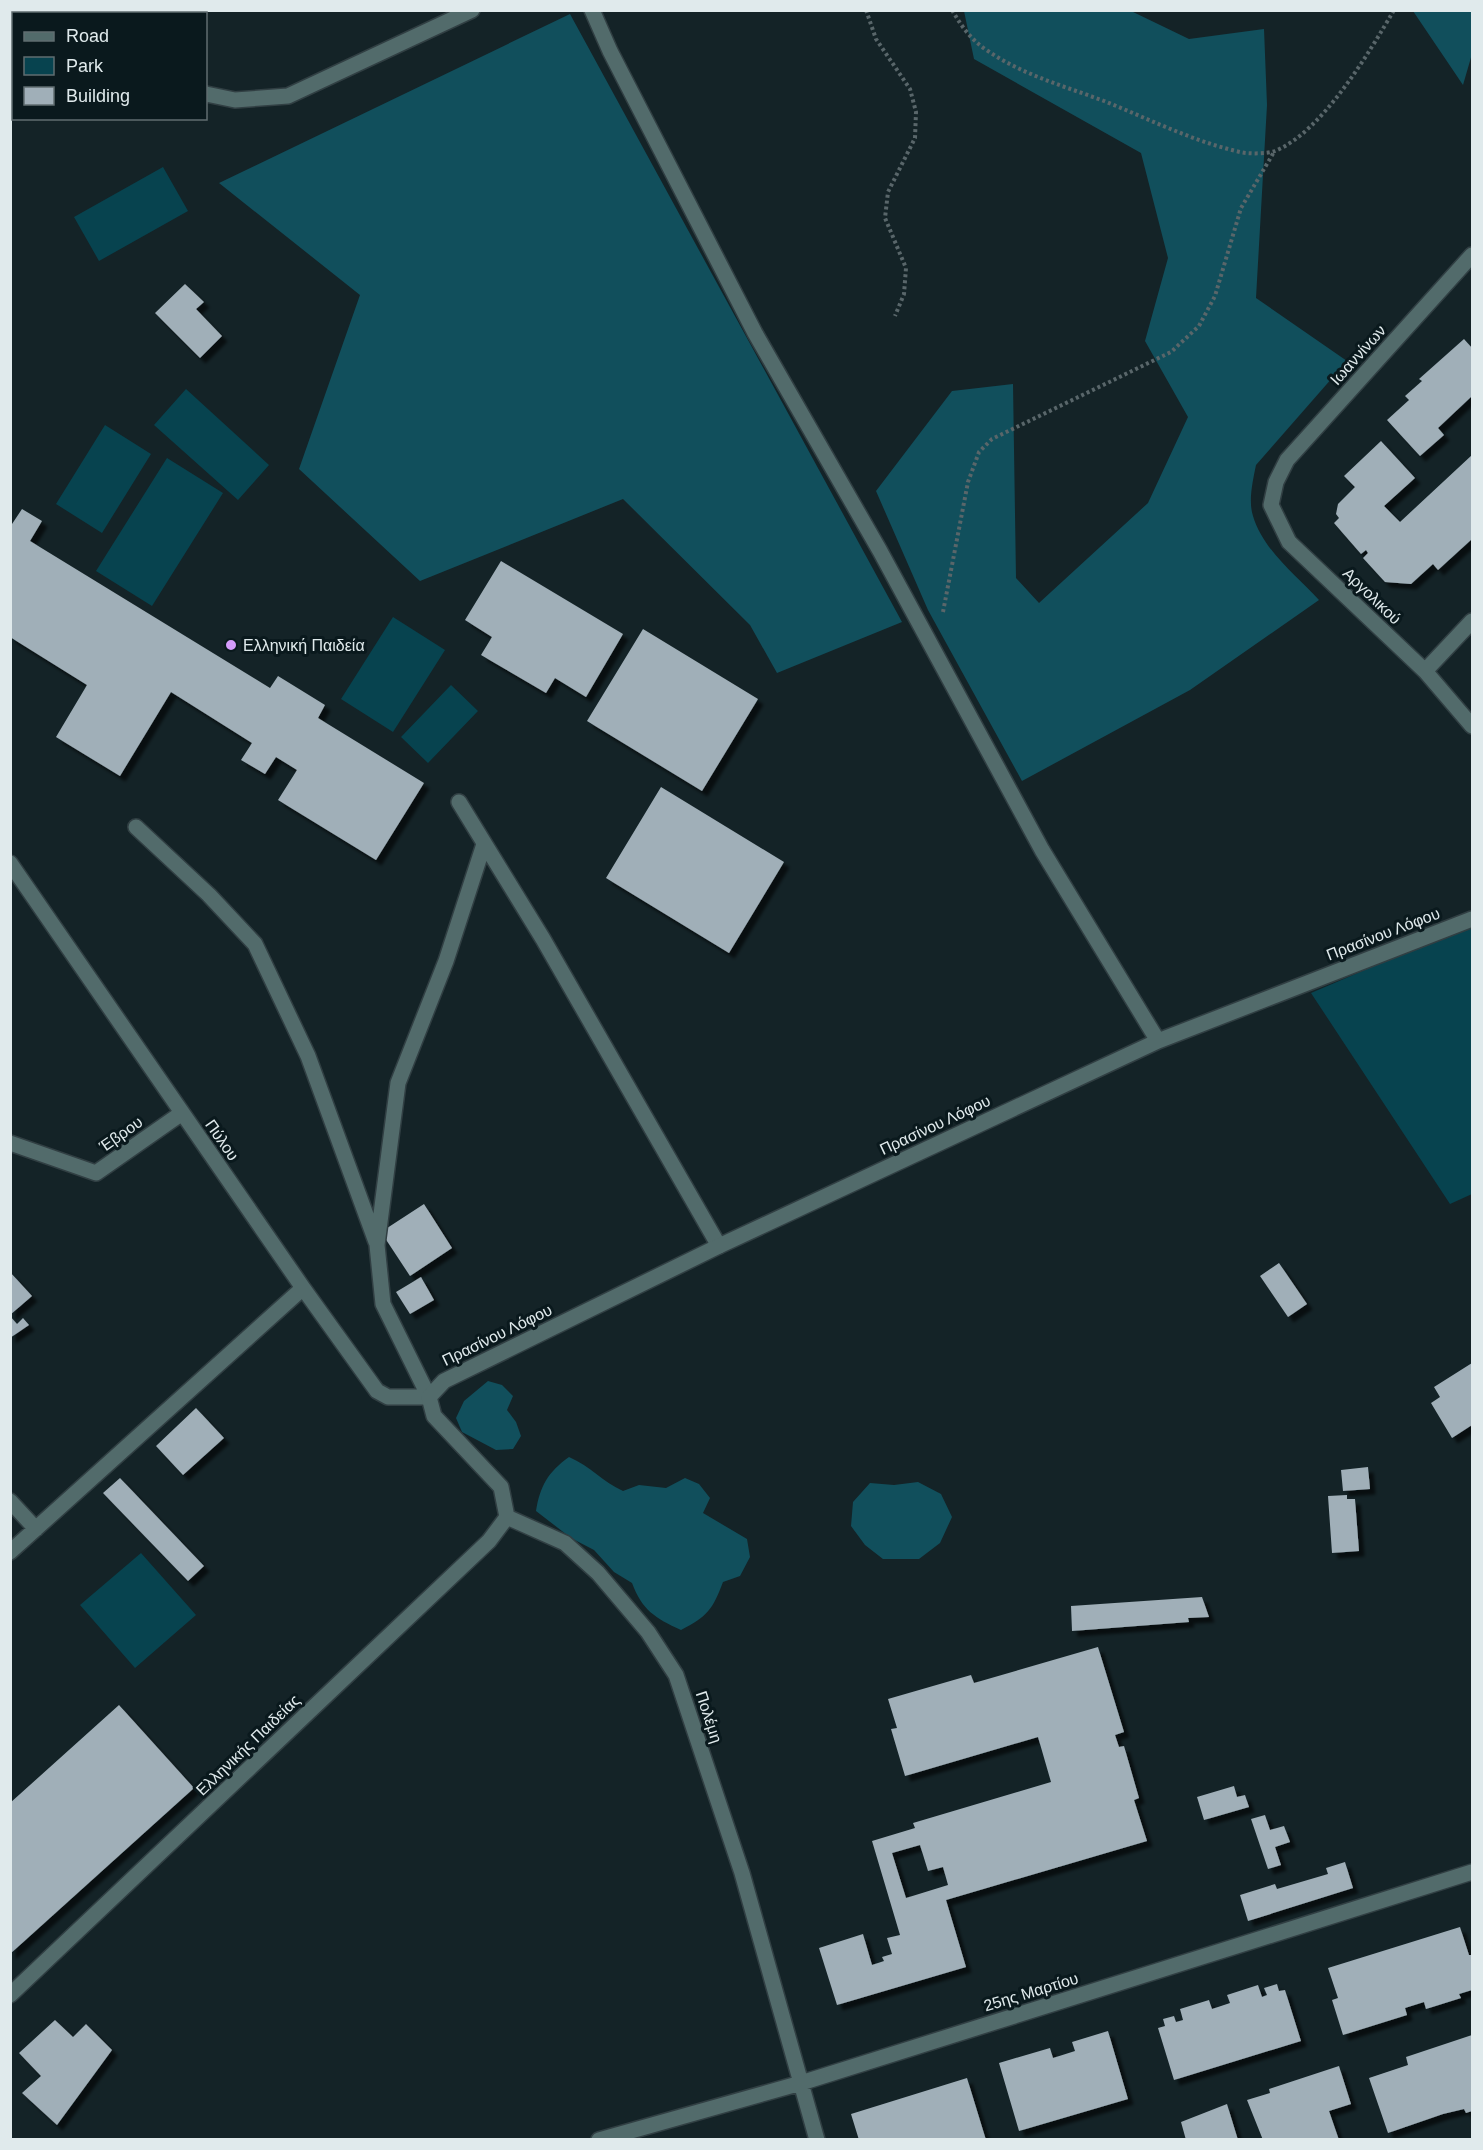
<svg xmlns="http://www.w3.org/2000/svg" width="1483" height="2150" font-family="Arial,sans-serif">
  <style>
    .green { fill: #07434f }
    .forest { fill: #114f5c }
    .building { fill: #a0afb8; fill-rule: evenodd; filter: url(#shadow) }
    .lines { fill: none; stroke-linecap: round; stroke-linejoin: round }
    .service-casing { stroke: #313f43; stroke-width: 18 }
    .minor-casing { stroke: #313f43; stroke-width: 18 }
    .path { stroke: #59666a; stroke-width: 4; stroke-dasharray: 3 3; stroke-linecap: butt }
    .service { stroke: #526b6b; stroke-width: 15 }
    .minor { stroke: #526b6b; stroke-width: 15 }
    .poi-dot { fill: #d59cfb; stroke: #0a191d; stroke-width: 2 }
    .labels { text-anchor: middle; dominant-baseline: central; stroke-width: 6; stroke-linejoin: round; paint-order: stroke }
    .street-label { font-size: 16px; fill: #e0eaec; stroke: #0a191d }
    .poi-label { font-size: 16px; fill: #e0eaec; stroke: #0a191d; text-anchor: start }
  </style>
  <defs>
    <filter id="shadow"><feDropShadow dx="5.5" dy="5.5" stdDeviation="1.5" flood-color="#0009"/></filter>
  </defs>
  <rect width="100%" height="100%" fill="#142327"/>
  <path class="green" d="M163,167L188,211L99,261L74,217Z
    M186,389L269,465L238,500L154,425Z
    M105,425L151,454L102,533L56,504Z
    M167,458L223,493L152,606L96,571Z
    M393,617L445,650L393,732L341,699Z
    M451,685L478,711L428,763L401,737Z
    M1472,924V1194L1450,1204L1311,993Z
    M141,1553L196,1615L135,1668L80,1605Z"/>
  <path class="forest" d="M964,11H1131L1189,39L1264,29L1267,105L1256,298L1347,361L1256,465C1253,480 1248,501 1253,516C1263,550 1296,575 1319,600L1190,690L1022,781L928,610L876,491L952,391L1013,384L1016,578L1039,603L1148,503L1188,417L1145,341L1168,258L1141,153L974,59Z
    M1413,11H1472V54L1463,85Z
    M570,14L902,622L777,673L750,625L623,499L420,581L299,469L360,295L219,183Z
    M488,1381L502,1385L513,1396L507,1410L516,1422L521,1436L513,1449L496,1450L462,1432L456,1418L464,1401Z
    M569,1457C590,1466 603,1482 623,1491L639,1485L666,1488L685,1478L699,1484L710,1498L703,1513L747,1539L750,1557L740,1576L723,1582C713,1609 707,1617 681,1630C655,1618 642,1610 632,1583L614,1572L594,1550L571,1538L536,1511C540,1486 548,1472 569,1457Z
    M918,1482L941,1494L952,1517L940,1543L919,1559H883L865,1545L851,1526L853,1502L870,1483L894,1485Z"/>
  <path class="building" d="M185,284L204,302L196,309L222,336L200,358L155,313Z
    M1464,339L1472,348V396L1438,428L1444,435L1420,456L1387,420L1409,400L1405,396L1422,381L1419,379Z
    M1381,441L1415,478L1384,506L1400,522L1472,455V539L1438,570L1433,564L1411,584L1385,582L1363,558L1368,553L1366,550L1361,554L1334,523L1339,518L1336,514L1338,504L1355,487L1344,476Z
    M22,509L42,521L30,541L270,688L278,676L325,705L318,718L424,783L376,860L278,800L297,770L276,757L265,774L241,760L252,743L171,692L120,776L56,737L87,685L10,637V527Z
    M501,561L623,634L586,697L555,678L546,693L481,655L492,637L465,620Z
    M643,629L758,699L702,791L587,721Z
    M661,787L784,862L729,953L606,878Z
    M424,1204L452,1248L410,1276L381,1232Z
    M1279,1263L1307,1304L1288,1317L1260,1276Z
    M10,1272L32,1296L10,1315Z
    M421,1277L434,1300L410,1314L396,1292Z
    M10,1316L17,1324L23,1318L29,1325L10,1338Z
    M1472,1363V1425L1452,1438L1431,1403L1440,1397L1434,1387Z
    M196,1408L224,1438L183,1475L156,1446Z
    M1368,1467L1370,1489L1343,1491L1341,1470Z
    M120,1478L204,1566L188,1581L103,1493Z
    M1347,1495V1499H1355L1359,1551L1332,1553L1328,1496Z
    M1202,1597L1209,1617L1188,1618L1189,1622L1072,1631L1071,1606Z
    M1098,1647L1124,1732L1115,1735L1119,1747L1124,1746L1139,1798L1134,1800L1147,1841L946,1900L966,1967L837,2005L819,1948L863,1934L872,1965L884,1961L882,1957L892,1954L887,1938L900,1935L872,1841L915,1828L913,1823L1051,1782L1038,1737L905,1776L891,1729L897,1728L888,1699L971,1675L974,1683ZM920,1845L928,1871L943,1867L948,1885L906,1898L892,1853Z
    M119,1705L194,1788L10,1954V1803Z
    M1234,1786L1237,1797L1245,1795L1249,1807L1204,1820L1197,1797Z
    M1265,1815L1270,1830L1284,1826L1290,1842L1275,1847L1281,1865L1268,1869L1251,1819Z
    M1345,1862L1353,1888L1248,1921L1240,1895L1275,1884L1277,1889L1328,1874L1326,1868Z
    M1460,1927L1469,1955H1472V1990L1459,1994L1461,1998L1426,2009L1424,2002L1405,2008L1407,2015L1343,2035L1332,2000L1338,1998L1328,1968Z
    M1277,1984L1279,1991L1285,1990L1301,2041L1174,2080L1158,2028L1165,2026L1163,2019L1174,2016L1176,2022L1183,2020L1180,2009L1209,2000L1212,2009L1230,2003L1227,1995L1258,1985L1262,1997L1267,1995L1264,1988Z
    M55,2020L73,2037L86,2024L112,2050L57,2125L22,2093L41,2076L19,2053Z
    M1108,2031L1128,2099L1019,2131L999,2063L1050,2048L1053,2058L1075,2051L1072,2042Z
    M1472,2035V2111L1466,2113L1464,2109L1443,2114L1388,2133L1369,2078L1408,2065L1406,2057Z
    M1339,2066L1351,2104L1329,2111L1339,2140H1263L1247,2100L1270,2093L1269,2089Z
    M967,2078L986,2140H859L851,2114Z
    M1227,2104L1238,2140H1186L1181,2122Z"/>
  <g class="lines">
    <defs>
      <path id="service" d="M459,802L543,939L719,1246
        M136,827L209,895L255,944L308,1056L376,1242
        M10,863L303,1288L377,1391L388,1397H429L383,1304L377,1245L398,1083L446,961L484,844
        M10,1143L96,1173L182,1113
        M10,1501L36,1529
        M10,1552L303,1288"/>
      <path id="minor" d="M64,10L66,14
        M592,10L610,51L755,333L880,551L1042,850L1158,1041
        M206,94L235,100L288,96L472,10
        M1472,255L1287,460L1276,482L1271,505L1289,542L1425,671L1472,726
        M1425,671L1472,621
        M507,1517L501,1487L434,1416L429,1397L444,1381L719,1246L1158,1041L1472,919
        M507,1517L565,1543L598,1573L648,1632L676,1675L742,1873L817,2140
        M10,1995L489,1541L507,1517
        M599,2140L801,2083L1472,1872"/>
    </defs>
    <use href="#service" class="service-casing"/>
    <use href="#minor" class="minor-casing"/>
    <path class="path" d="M866,10L876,39L910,89L916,112L915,138L888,192L885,218L906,268L904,294L895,316
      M952,10C962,27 971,40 988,51C1023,75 1064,86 1104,101C1149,119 1192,141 1240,152C1248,154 1267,154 1275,151C1322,132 1369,53 1394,10
      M943,612L968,482L979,452L992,439L1171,352L1199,326L1215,296L1241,208L1274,152"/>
    <use href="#service" class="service"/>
    <use href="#minor" class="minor"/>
  </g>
  <circle class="poi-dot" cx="231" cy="645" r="6"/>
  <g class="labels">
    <g class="street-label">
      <text transform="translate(1358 355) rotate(-48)">Ιωαννίνων</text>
      <text transform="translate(1372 596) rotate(44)">Αργολικού</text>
      <text transform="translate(1383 934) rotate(-21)">Πρασίνου Λόφου</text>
      <text transform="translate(935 1125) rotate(-25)">Πρασίνου Λόφου</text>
      <text transform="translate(121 1134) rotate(-35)">Έβρου</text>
      <text transform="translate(222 1140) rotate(55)">Πύλου</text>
      <text transform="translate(497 1335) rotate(-26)">Πρασίνου Λόφου</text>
      <text transform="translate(709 1717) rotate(72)">Πολέμη</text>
      <text transform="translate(248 1745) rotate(-44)">Ελληνικής Παιδείας</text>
      <text transform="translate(1031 1992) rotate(-17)">25ης Μαρτίου</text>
    </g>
    <g class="poi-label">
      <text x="243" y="645">Ελληνική Παιδεία</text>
    </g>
  </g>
  <rect width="1483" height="2150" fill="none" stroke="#e0eaec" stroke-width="24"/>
  <rect x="12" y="12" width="195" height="108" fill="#0a191d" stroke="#606d70" stroke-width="1.5"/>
  <rect x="24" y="32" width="30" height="9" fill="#526b6b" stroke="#606d70" stroke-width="1.5"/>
  <text x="66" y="42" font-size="18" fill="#e0eaec">Road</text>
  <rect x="24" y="57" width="30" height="18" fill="#07434f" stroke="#606d70" stroke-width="1.5"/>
  <text x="66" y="72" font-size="18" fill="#e0eaec">Park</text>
  <rect x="24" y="87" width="30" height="18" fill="#a0afb8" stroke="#606d70" stroke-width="1.5"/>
  <text x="66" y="102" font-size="18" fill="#e0eaec">Building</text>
</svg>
